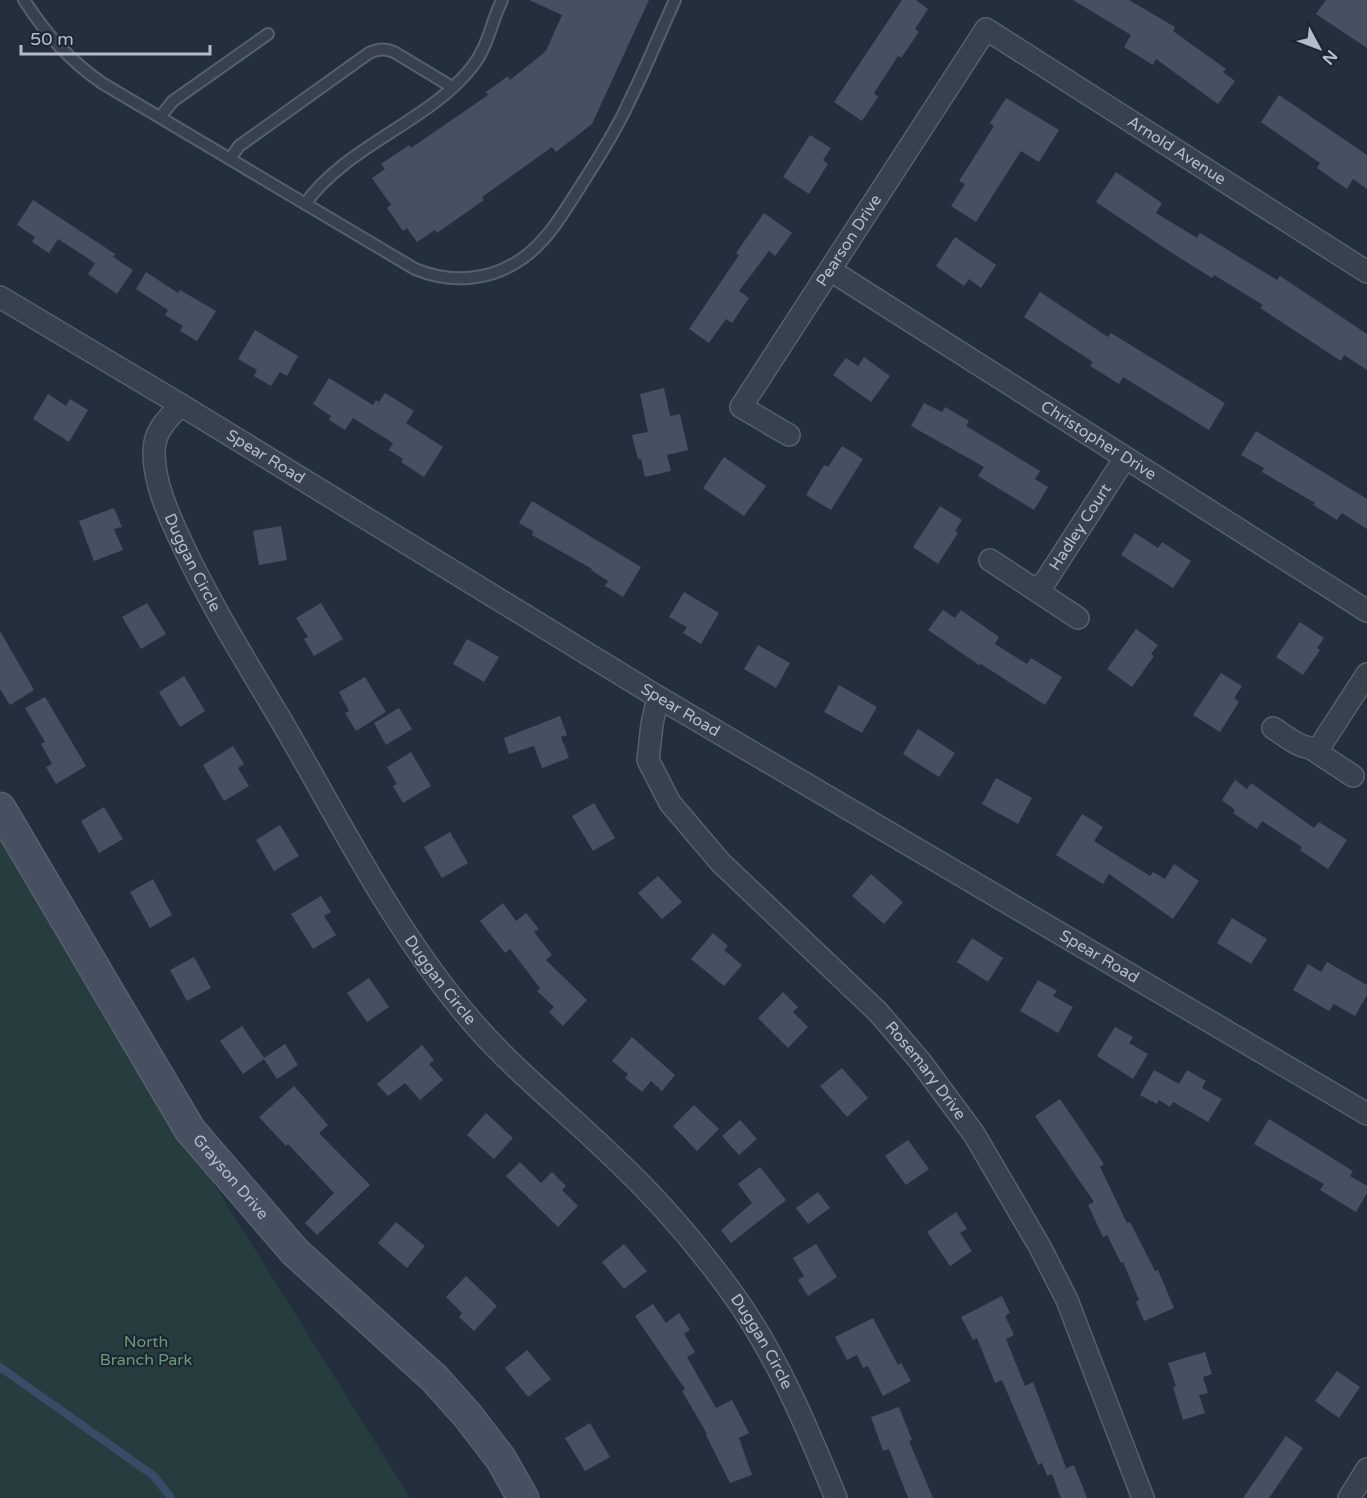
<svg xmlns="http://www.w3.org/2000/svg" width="1367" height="1498" font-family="'Varela Round',sans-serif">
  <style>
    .green { fill: #263c3f }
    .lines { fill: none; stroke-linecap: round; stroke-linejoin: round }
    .stream { stroke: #394c67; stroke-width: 8 }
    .building { fill: #455162 }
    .lane-casing { stroke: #565f6c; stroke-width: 14 }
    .street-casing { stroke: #565f6c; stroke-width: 24 }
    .secondary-casing { stroke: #565f6c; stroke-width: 33 }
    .lane { stroke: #38414e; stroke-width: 10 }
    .street { stroke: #38414e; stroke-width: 21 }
    .secondary { stroke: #465061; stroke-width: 30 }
    .labels { text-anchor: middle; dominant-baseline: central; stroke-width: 4.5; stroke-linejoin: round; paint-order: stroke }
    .street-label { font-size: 16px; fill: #b4bcc9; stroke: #1d2633 }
    .park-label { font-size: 16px; fill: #6b9a76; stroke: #1d2633 }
  </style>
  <rect width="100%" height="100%" fill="#242f3e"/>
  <path class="green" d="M0,841L410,1498H0Z"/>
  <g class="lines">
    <path class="stream" d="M0,1367L154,1476L171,1498"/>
  </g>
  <path class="building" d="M529,0H649L592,124L556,152L552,147L482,197L484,200L437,233L435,230L417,242L407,228L403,231L387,208L391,205L372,178L385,169L381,164L409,145L411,148L488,95L486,92L508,76L510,80L546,51L562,15Z
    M902,0H916L928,9L915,29L919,32L901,58L898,56L874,93L878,97L862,121L834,102Z
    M1073,0H1129L1175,27L1173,31L1226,69L1223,72L1235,81L1218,104L1156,59L1153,65L1124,47L1131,35Z
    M1326,0H1367V48L1316,14Z
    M1279,95L1367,155V189L1353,179L1347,189L1317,168L1320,163L1261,122Z
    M1006,98L1059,130L1039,162L1021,151L976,222L951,206L965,184L959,181L994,126L990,123Z
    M810,135L831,148L823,160L828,164L809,194L783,177Z
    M1116,172L1162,203L1156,213L1197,238L1200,233L1277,280L1280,276L1367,334V370L1344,355L1341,361L1260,308L1263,305L1214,275L1212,278L1169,251L1096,202Z
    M33,200L115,254L113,257L133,270L117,294L88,274L95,263L58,239L49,253L32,242L35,237L17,225Z
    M764,213L792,233L775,256L769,251L739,291L749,298L732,323L726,319L709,343L689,329L739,255L736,253Z
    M955,237L996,265L981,288L969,279L964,286L936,266Z
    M146,272L178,293L180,290L216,311L197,341L180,331L183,326L165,315L168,310L136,289Z
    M1040,292L1108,337L1111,333L1225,403L1209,430L1123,377L1119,384L1090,366L1093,362L1024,317Z
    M255,330L298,356L287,376L280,372L271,386L254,376L257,370L238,359Z
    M864,357L890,376L871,402L833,375L846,358L858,366Z
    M329,378L373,405L376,400L379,402L385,393L414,411L406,423L443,447L424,477L401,462L403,459L389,450L393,443L353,418L345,430L329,420L331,416L313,404Z
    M664,388L670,416L680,414L688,450L667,455L671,471L645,477L641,459H638L632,435L648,432L640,394Z
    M48,394L66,406L70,399L88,410L69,442L33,419Z
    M924,403L942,412L945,407L969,421L966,426L1040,471L1035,479L1048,487L1034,510L978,476L984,467L911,426Z
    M1256,431L1367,499V529L1342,513L1337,520L1313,505L1315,503L1262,472L1264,468L1241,455Z
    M842,446L863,459L831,510L806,495L824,465L828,467Z
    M724,457L766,486L744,516L703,488Z
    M532,501L641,567L623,597L605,586L608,581L591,570L592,569L532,535L533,531L519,523Z
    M940,506L962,520L955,531L958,533L938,564L913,547Z
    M114,508L122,527L114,529L123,550L94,561L79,521Z
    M281,526L287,560L259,565L253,531Z
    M1135,533L1158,548L1162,542L1191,561L1173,588L1121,555Z
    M684,592L719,613L701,644L683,633L687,627L669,617Z
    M147,603L166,634L141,649L122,617Z
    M321,603L343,639L314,656L304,639L308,637L296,618Z
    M943,610L955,618L961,610L999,637L995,644L1027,664L1031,658L1062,677L1045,705L981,664L979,665L928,630Z
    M1300,622L1324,638L1317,648L1320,650L1303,675L1276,657Z
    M1136,629L1158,645L1151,654L1154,656L1132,687L1107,669Z
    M0,631L34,690L10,705L0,689Z
    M467,639L499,657L484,682L453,664Z
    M758,645L790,663L776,688L744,669Z
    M1221,673L1242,686L1234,698L1239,702L1220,732L1193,715Z
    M184,676L205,711L180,727L159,692Z
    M365,677L386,712L356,731L345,713L349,711L339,692Z
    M839,685L877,707L862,733L824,712Z
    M45,697L86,766L56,784L46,767L52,764L41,744L45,742L25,708Z
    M399,708L412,729L386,745L374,723Z
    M560,716L567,735L561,737L569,758L542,768L534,746L509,754L504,738Z
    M918,729L955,753L939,777L903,754Z
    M233,746L244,764L238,768L249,786L224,801L203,765Z
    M411,752L431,786L403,803L393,786L397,784L387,767Z
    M996,778L1032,798L1018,824L982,804Z
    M1235,780L1247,789L1251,783L1314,828L1319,822L1347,840L1328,869L1300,850L1302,847L1262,821L1257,829L1233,813L1235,810L1222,800Z
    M594,803L615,838L593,851L572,816Z
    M104,807L123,839L99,853L81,821Z
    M1082,814L1103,827L1094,841L1150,876L1153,872L1165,879L1174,864L1199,881L1173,919L1109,874L1103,884L1056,855Z
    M280,825L299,856L274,871L256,840Z
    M450,832L468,863L442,878L424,847Z
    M871,874L903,902L884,924L852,896Z
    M658,876L682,902L662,919L638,893Z
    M153,879L172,915L150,928L130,892Z
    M321,896L331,912L324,916L336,935L313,949L291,914Z
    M503,903L516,921L526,913L539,929L534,932L552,955L546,960L587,1000L563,1026L549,1012L554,1007L537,991L540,988L510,949L505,953L480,921Z
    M1232,918L1267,939L1251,964L1217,943Z
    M713,933L728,946L724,950L742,965L724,986L691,959Z
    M972,938L1003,958L988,982L957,962Z
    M194,957L211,988L187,1001L170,970Z
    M1327,962L1367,985V995L1355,1016L1334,1004L1329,1011L1293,990L1308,964L1321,972Z
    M369,978L389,1007L367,1022L347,993Z
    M1038,980L1057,991L1053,996L1073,1007L1058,1033L1020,1011Z
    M783,992L798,1007L793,1012L808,1027L788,1048L758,1018Z
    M242,1026L264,1058L285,1044L298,1065L277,1079L264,1059L243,1074L220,1041Z
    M1115,1027L1133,1037L1129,1043L1148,1054L1133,1079L1097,1056Z
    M632,1037L675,1075L662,1091L651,1081L642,1092L625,1078L628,1074L612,1061Z
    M422,1045L434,1060L429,1064L443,1080L420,1100L405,1083L388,1096L377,1084Z
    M842,1068L868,1098L847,1117L820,1086Z
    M1154,1070L1179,1084L1187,1070L1206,1081L1202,1088L1222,1099L1208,1122L1173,1102L1170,1107L1159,1100L1157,1104L1140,1095Z
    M294,1086L328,1125L319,1133L370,1185L317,1235L305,1223L334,1193L288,1144L286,1146L259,1117Z
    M1060,1099L1104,1164L1100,1167L1127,1223L1130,1222L1155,1271L1158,1270L1174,1308L1144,1321L1136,1302L1139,1300L1123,1262L1121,1263L1107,1235L1103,1237L1088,1205L1094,1202L1035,1116Z
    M694,1105L719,1129L697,1151L673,1126Z
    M486,1113L513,1138L494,1159L467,1135Z
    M1269,1119L1353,1171L1350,1176L1367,1186V1193L1356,1212L1320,1190L1324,1184L1254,1144Z
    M740,1120L757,1139L739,1155L722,1136Z
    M908,1140L929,1169L906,1185L885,1156Z
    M520,1162L541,1183L552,1172L566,1186L562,1190L578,1206L558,1227L506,1176Z
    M760,1167L786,1200L731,1243L721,1230L752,1203L738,1184Z
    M818,1192L830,1208L808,1224L796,1208Z
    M956,1212L967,1229L960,1233L972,1251L950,1266L927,1232Z
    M396,1222L425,1246L407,1268L378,1243Z
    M624,1244L647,1271L624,1289L602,1262Z
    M816,1244L837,1277L808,1296L798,1280L804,1276L793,1258Z
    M466,1276L497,1306L474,1331L459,1317L462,1313L446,1297Z
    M1002,1296L1010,1313L1005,1316L1014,1335L1006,1339L1025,1386L1033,1382L1066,1468L1060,1471L1074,1465L1087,1498H1061L1052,1474L1047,1476L1042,1463L1038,1465L1002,1380L995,1383L977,1338L973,1340L961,1317Z
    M653,1304L666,1323L679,1313L690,1330L684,1334L695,1352L687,1357L716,1408L732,1400L749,1433L739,1438L752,1475L730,1483L706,1435L707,1434L682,1391L685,1389L635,1316Z
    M873,1318L898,1365L901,1363L911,1381L883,1396L868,1366L863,1368L857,1355L847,1360L835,1337Z
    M527,1350L551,1379L528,1397L505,1368Z
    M1205,1352L1212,1374L1203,1377L1208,1393L1199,1395L1205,1413L1183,1420L1173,1387L1176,1386L1168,1363Z
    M1337,1371L1360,1387L1339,1418L1315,1401Z
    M899,1407L912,1440L909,1441L933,1498H908L889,1449L883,1451L871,1417Z
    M590,1423L610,1457L585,1471L565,1438Z
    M1286,1436L1303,1448L1269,1498H1243Z"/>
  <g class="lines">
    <defs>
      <path id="lane" d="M24,0C46,34 69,60 102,83L415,269C451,284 491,281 523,258C548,240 564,212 580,187C597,160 615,133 628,104C645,70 659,35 675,0
        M160,117L173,101L268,34
        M230,159L239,146L369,53C377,49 385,48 394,52L452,87
        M305,204C347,145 429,122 472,67C488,47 491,23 502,0"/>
      <g id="street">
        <path id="s1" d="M830,270L1367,611"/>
        <path id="s2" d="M0,297L181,405L658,697L1367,1114"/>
        <path id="s3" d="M181,405C166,420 153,432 154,455C155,484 167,511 179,537C210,605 251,669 289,734C346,833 399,938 474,1024C517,1073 567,1112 613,1157C655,1196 693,1240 727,1286C775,1350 806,1425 836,1498"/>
        <path id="s4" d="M789,435L741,407L986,29L1367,272"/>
        <path id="s5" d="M990,560L1031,587L1043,585L1125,458"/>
        <path d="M1031,587L1078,618"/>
        <path id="s6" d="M658,697L652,724L648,760L670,803L721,863L878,1012L920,1061L974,1134L1040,1247L1067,1300L1143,1498"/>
        <path d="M1273,728C1286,736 1307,755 1321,745L1367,674"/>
        <path d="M1312,749L1353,776"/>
        <path d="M1349,1498L1367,1469"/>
      </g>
      <g id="secondary">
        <path id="s7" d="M0,808L190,1130L295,1252L434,1378L468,1416L501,1459L523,1498"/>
      </g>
    </defs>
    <use href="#lane" class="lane-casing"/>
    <use href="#street" class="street-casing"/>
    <use href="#secondary" class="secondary-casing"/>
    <use href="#lane" class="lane"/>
    <use href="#street" class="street"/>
    <use href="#secondary" class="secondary"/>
  </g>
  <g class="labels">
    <g class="street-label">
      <text stroke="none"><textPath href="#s4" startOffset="732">Arnold Avenue</textPath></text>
      <text stroke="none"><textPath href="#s4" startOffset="254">Pearson Drive</textPath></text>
      <text stroke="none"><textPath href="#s1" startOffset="318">Christopher Drive</textPath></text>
      <text stroke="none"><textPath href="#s2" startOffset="310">Spear Road</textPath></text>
      <text stroke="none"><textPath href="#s5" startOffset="130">Hadley Court</textPath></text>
      <text stroke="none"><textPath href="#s3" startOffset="174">Duggan Circle</textPath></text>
      <text stroke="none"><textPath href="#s2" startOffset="796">Spear Road</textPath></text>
      <text stroke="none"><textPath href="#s2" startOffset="1282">Spear Road</textPath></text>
      <text stroke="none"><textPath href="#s3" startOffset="660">Duggan Circle</textPath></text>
      <text stroke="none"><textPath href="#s6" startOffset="483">Rosemary Drive</textPath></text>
      <text stroke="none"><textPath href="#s7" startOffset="436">Grayson Drive</textPath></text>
      <text stroke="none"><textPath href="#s3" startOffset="1146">Duggan Circle</textPath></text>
    </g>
    <g class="park-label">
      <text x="146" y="1342">North<tspan x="146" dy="18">Branch Park</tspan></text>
    </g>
  </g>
  <g transform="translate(1319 48) rotate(131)" stroke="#1d2633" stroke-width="4.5" paint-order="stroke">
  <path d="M0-4.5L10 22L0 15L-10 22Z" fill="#b4bcc9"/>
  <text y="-9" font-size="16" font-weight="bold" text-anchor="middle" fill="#b4bcc9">N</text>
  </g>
  <path d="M21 45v9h189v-9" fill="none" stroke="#b4bcc9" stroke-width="3"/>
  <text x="30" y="45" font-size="18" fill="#b4bcc9" stroke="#1d2633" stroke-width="4.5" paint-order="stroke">50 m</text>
</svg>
